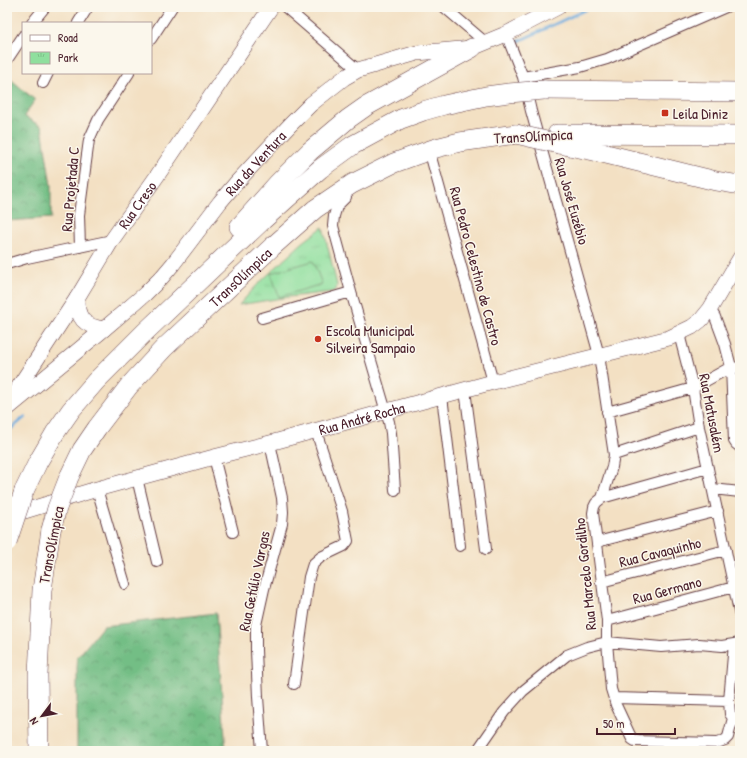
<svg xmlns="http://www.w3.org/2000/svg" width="747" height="758" font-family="'Patrick Hand',sans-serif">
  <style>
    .forest { fill: url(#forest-crowns); stroke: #5e6e58 }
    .park { fill: url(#park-tufts); stroke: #6c7f64 }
    .pitch { fill: #8fdf9e; stroke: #6c7f64 }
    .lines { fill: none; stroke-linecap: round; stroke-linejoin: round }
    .stream { stroke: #6baade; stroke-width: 3 }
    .street-casing { stroke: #633c42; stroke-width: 12 }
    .secondary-casing { stroke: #633c42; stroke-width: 16 }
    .highway-casing { stroke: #633c42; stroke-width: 20 }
    .street { stroke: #fff; stroke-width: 10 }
    .secondary { stroke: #fff; stroke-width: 15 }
    .highway { stroke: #fff; stroke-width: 19 }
    .highway-bridge-casing { stroke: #633c42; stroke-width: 20; stroke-linecap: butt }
    .highway-bridge { stroke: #fff; stroke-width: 19 }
    .poi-dot { fill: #c8321e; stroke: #fbf7ec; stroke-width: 1.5 }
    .labels { text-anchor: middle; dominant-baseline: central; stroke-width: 3; stroke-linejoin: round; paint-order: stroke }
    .poi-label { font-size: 15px; fill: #4a1f2b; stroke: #fbf7ec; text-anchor: start }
    .street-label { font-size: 15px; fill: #4a1f2b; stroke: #fbf7ec }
  </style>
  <defs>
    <pattern id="forest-crowns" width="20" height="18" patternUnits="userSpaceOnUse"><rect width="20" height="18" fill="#73be85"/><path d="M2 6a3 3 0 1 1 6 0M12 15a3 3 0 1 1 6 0" fill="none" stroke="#609a6d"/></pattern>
    <pattern id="park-tufts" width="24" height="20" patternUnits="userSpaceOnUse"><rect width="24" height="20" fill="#8fdf9e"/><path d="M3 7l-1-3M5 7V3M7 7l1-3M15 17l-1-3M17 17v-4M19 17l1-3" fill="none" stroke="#7dbf88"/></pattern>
  </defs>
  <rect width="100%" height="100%" fill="#fbf7ec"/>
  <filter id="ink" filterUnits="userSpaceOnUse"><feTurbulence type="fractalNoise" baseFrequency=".025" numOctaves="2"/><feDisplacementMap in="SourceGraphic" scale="8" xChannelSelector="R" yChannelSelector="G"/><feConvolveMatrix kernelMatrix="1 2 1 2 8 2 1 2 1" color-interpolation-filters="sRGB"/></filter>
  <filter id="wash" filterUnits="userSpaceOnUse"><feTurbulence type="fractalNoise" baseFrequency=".012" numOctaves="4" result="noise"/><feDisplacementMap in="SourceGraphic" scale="16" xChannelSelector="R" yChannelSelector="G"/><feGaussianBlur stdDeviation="0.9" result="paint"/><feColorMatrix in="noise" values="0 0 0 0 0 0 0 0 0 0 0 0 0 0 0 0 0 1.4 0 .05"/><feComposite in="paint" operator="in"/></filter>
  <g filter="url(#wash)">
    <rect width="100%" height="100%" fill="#f3e0c3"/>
    <path class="forest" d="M7,76L35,100L24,116L42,127L51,186V218L7,221Z
      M216,613L226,751H77V658L103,626Z"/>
    <path class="park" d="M323,227L337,285L336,290L331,292L288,297L239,305L257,285L302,243Z"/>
    <path class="pitch" d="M313,261L322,284L279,297L271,273Z"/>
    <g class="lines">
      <path class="stream" d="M517,42L591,7
        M7,432L25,417"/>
    </g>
  </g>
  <g filter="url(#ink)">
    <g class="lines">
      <defs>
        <path id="street" d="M285,7L358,70
          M444,7L485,42
          M32,23L45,7
          M78,23L88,7
          M506,34L523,77L531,111L599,355L614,455L612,467L602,498L596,503L594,507L593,513L607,621V642L611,689L616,705L630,735L632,739L635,741L717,743L725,740L728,737L733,718
          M151,39L172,7
          M7,60L23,36
          M523,77L580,67L607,59L726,7
          M43,83L48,73
          M431,157L493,382
          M346,197L337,206L334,216L333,226L351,292L389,422L391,433L395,490
          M80,247L79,215L86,162L89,140L98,120L129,73
          M7,264L27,258L112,240
          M710,309L715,317L725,344L731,367L734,441L736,444L740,447
          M262,318L351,292
          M679,334L693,388L699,427L740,616
          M465,390L486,549
          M442,396L460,546
          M607,412L693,388L731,367L740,368
          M614,455L699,427
          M214,457L233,532
          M137,478L157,562
          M97,489L125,584
          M713,489L740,492
          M602,498L708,468
          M597,542L718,511
          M601,582L726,550
          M607,621L734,587
          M734,644L729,701L730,714L733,718L740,722
          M294,684L309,577L313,564L321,557L344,546L348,541L342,511L316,431
          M614,698L729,701
          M262,751L258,697L256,650V625L264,589L282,524L283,512L282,498L270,443
          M477,751L504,712L523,691L567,655L587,647L607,642L661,647L699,644L722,646L740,643"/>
        <g id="secondary">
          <path d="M77,298C77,319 84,326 104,329"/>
          <path id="s1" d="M10,400L77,298L112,240L157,176L271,7"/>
          <path id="s2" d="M7,409L104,329L145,294L162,277L173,264L220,202L237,182L290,125L311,104L344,78L358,70L417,53L472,48L506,34L558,7"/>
          <path id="s3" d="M8,516L97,489L214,457L270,443L493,382L669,338L692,327L701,320L710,309L740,258"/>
        </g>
        <g id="highway">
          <path d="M544,90L740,92"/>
          <path d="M557,134L740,135"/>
          <path d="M559,144L594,151L716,181L740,185"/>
          <path d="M239,227L277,184L310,151L348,119L365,107L472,48"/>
          <path id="s4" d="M69,477L82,450L97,428L129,386L164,348L272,247L315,209L352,184L394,163L416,155L436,148L460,142L516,134"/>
          <path d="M24,491L38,462L55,433L71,410L96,381L144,333L263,220L320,169L353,145L401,119L423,111L444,105L486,96L509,93"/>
          <path d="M39,751L38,675L42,590L51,530"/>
        </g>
      </defs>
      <use href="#street" class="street-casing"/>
      <use href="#secondary" class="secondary-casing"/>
      <use href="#highway" class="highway-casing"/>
      <use href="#street" class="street"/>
      <use href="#secondary" class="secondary"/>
      <use href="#highway" class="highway"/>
      <defs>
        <path id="highway-bridge" d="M509,93L544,90
          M516,134L559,144
          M51,530L57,508L69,477
          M7,542L24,491"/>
      </defs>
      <use href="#highway-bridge" class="highway-bridge-casing"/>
      <use href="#highway-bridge" class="highway-bridge"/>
    </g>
  </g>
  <g class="poi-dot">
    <rect x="661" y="109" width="8" height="8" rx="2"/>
    <circle cx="318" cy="339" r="4"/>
  </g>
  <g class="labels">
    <g class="poi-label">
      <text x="673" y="113">Leila Diniz</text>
      <text x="326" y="330">Escola Municipal<tspan x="326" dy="17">Silveira Sampaio</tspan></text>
    </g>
    <g class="street-label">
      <text transform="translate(533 136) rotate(-3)">TransOlímpica</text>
      <text stroke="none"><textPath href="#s2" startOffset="351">Rua da Ventura</textPath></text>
      <text transform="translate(70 189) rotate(-85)">Rua Projetada C</text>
      <text transform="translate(572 201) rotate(74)">Rua José Euzébio</text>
      <text stroke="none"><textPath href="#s1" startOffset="233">Rua Creso</textPath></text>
      <text transform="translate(476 266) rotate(75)">Rua Pedro Celestino de Castro</text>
      <text stroke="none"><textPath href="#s4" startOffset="265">TransOlímpica</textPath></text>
      <text transform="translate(712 413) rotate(79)">Rua Matusalém</text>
      <text stroke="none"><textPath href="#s3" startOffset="367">Rua André Rocha</textPath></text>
      <text transform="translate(51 545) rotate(-79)">TransOlímpica</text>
      <text transform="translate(660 552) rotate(-14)">Rua Cavaquinho</text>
      <text transform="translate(585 574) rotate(-96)">Rua Marcelo Gordilho</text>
      <text transform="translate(254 581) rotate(-78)">Rua Getúlio Vargas</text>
      <text transform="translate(667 590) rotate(-15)">Rua Germano</text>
    </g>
  </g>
  <rect width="747" height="758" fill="none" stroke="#fbf7ec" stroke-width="24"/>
  <rect x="22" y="22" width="130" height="52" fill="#fbf7ec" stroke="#b4a19f"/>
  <rect x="30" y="35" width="20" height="6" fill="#ffffff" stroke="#b4a19f"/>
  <text x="58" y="42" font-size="12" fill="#4a1f2b">Road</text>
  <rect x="30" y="52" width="20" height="12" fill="url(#park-tufts)" stroke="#b4a19f"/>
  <text x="58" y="62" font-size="12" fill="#4a1f2b">Park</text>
  <g transform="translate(42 716) rotate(238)" stroke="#fbf7ec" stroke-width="3" paint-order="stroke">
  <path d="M0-3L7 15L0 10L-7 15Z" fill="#4a1f2b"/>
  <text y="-6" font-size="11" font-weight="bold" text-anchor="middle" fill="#4a1f2b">N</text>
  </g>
  <path d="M597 728v6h78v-6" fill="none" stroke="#4a1f2b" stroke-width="2"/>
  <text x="603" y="728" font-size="12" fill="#4a1f2b" stroke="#fbf7ec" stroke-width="3" paint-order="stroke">50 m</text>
</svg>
